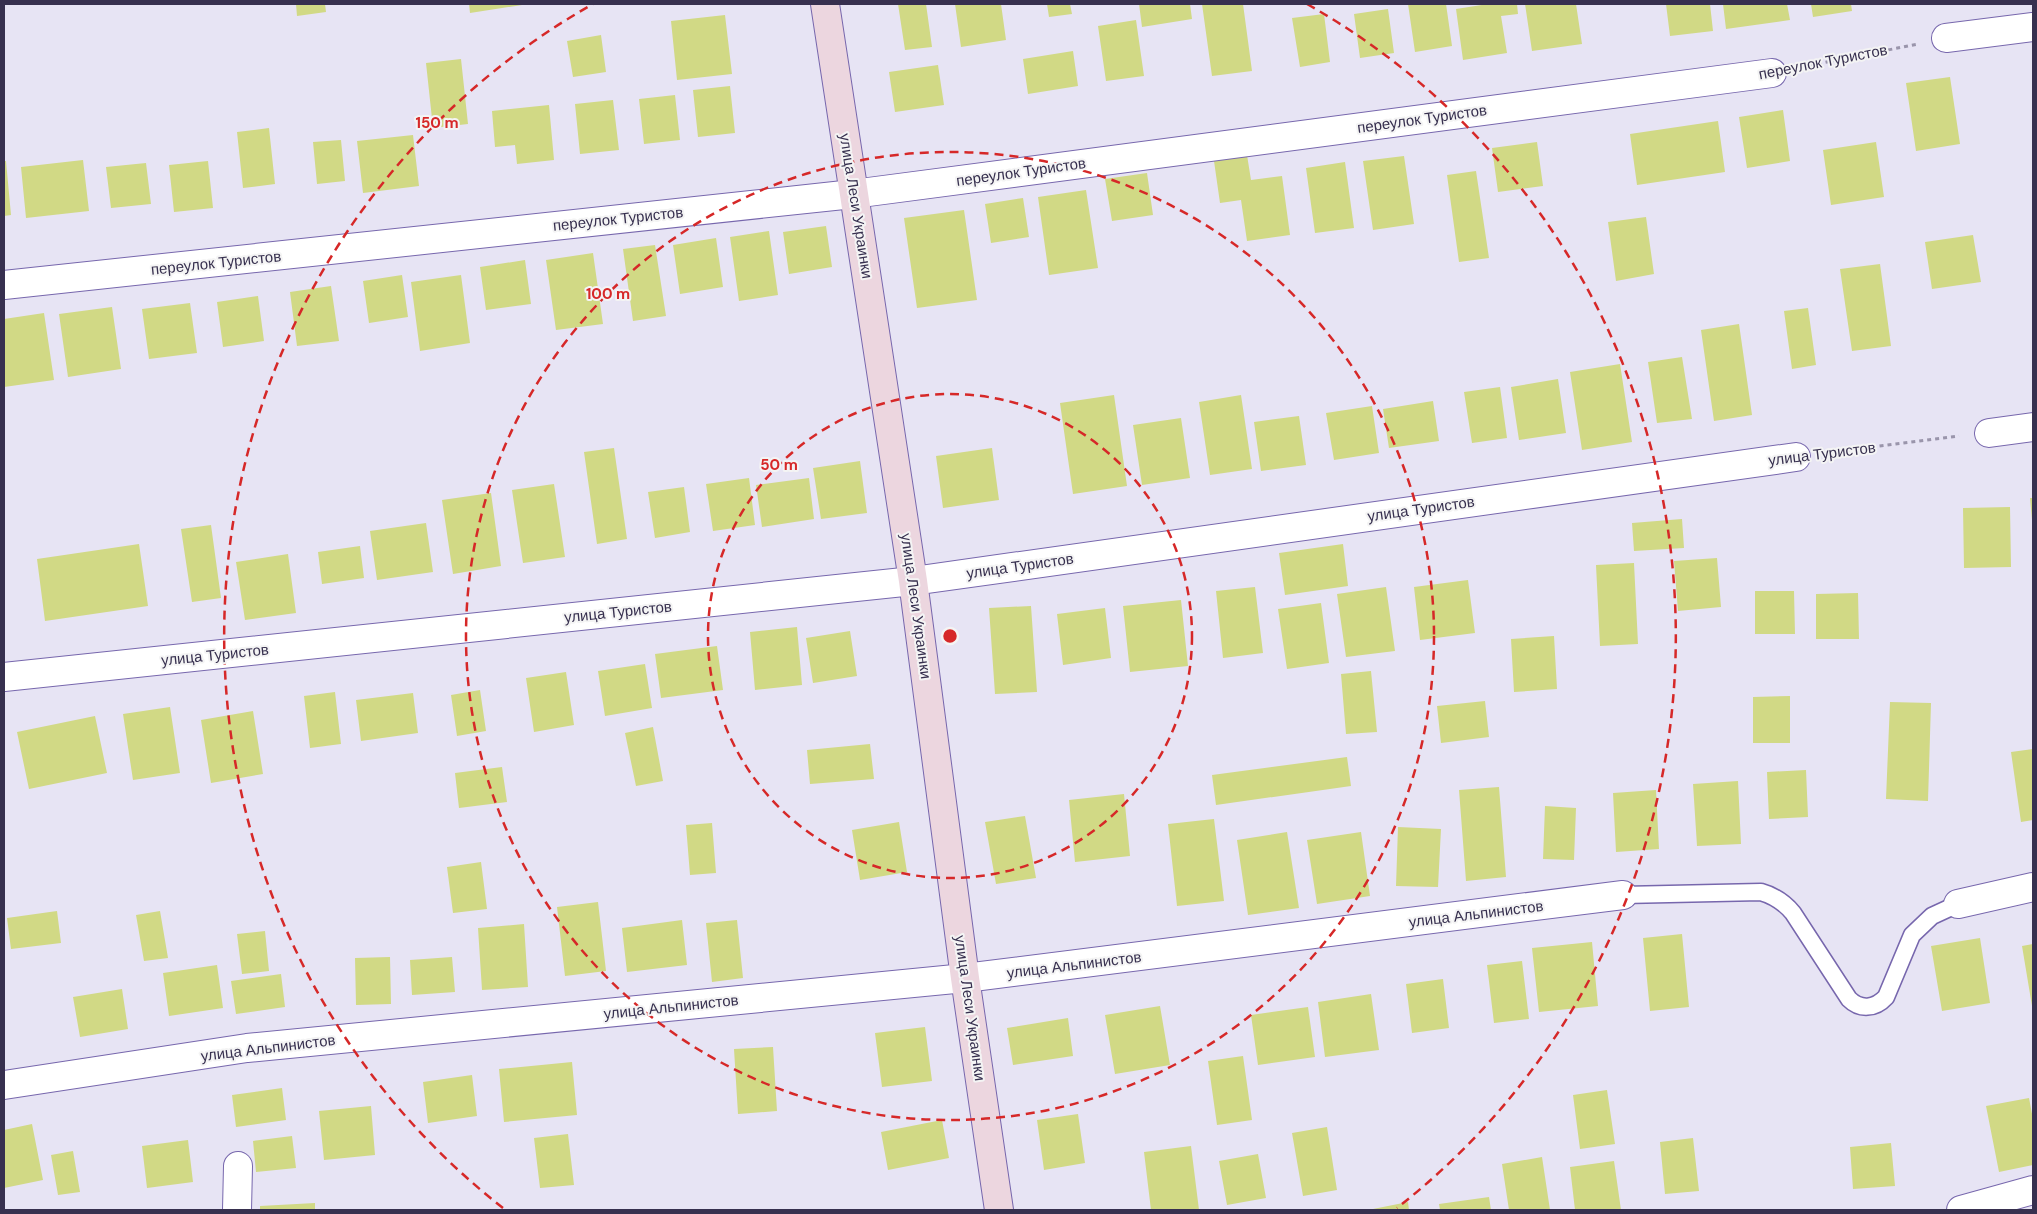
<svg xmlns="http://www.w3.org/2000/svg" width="2037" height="1214" font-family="'DM Sans',sans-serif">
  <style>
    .building { fill: #d1d985 }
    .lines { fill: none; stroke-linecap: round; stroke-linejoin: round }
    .service-casing { stroke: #7767ad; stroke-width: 19 }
    .minor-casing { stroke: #7767ad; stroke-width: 30 }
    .secondary-casing { stroke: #7767ad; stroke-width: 30 }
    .path { stroke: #9a95ab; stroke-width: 3; stroke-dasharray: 4 4; stroke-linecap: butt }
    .service { stroke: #fff; stroke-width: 16 }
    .minor { stroke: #fff; stroke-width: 28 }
    .secondary { stroke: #ecd6df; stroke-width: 28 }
    .ring { fill: none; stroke: #d62828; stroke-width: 2.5; stroke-dasharray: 9 6 }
    .labels { text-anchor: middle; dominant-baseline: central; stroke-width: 4; stroke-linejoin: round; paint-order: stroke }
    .street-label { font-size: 15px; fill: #37304f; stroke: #f4f4f4 }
    .centre { fill: #d62828; stroke: #f4f4f4; stroke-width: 2.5 }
    .ring-label { font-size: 15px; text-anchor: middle; font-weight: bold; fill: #d62828; stroke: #f4f4f4; stroke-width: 4; stroke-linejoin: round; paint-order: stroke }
  </style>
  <rect width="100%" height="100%" fill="#e7e4f4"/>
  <path class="building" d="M296,4H325L326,12L297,16Z
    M469,4H522V5L470,13Z
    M898,4H926L932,47L905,50Z
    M955,4H1001L1006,40L961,47Z
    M1047,4H1070L1072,14L1049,17Z
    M1139,4H1190L1192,19L1142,27Z
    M1202,4H1243L1252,71L1212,76Z
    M1408,4H1446L1452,46L1415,52Z
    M1488,4H1517L1518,14L1501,16L1507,53L1463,60L1456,9Z
    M1525,4H1576L1582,44L1532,51Z
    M1666,4H1710L1713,31L1670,36Z
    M1723,4H1787L1790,20L1726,29Z
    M1811,4H1851L1852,11L1813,17Z
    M1388,9L1394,53L1360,58L1354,14Z
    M1324,14L1330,62L1300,67L1292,18Z
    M725,15L732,74L677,80L671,21Z
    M1136,20L1144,76L1106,81L1098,26Z
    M601,35L606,72L573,77L567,41Z
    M1073,51L1078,86L1028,94L1023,59Z
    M461,59L468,124L433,128L426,63Z
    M938,65L944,105L895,112L889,72Z
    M1950,77L1960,144L1916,151L1906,83Z
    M730,86L735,133L698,137L693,90Z
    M675,95L680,140L644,144L639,99Z
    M613,100L619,150L580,154L575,104Z
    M549,105L554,160L517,164L515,145L495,147L492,111Z
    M1783,110L1790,161L1747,168L1739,117Z
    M1718,121L1725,172L1637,185L1630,134Z
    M269,128L275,184L243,188L237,132Z
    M413,135L419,186L363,193L357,141Z
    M341,140L345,181L317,184L313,142Z
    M1537,142L1543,186L1498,192L1492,148Z
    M1876,142L1884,197L1831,205L1823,150Z
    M1247,155L1251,180L1282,176L1290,235L1247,241L1241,200L1220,203L1214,161Z
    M1404,156L1414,224L1373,230L1363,161Z
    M83,160L89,211L26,218L21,167Z
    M4,161H6L11,215L4,216Z
    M208,161L213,208L174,212L169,165Z
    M1345,162L1354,228L1315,233L1306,168Z
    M146,163L151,204L111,208L106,167Z
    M1476,171L1489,258L1459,262L1447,175Z
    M1147,173L1153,215L1112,221L1105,179Z
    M1086,190L1098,268L1049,275L1038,197Z
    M1023,198L1029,237L991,243L985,204Z
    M964,210L977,300L917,308L904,218Z
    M1646,217L1654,274L1616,281L1608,222Z
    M826,226L832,267L789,274L783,232Z
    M769,231L778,295L739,301L730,237Z
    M1973,235L1981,282L1932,289L1925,242Z
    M716,238L723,287L680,294L673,245Z
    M655,245L666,316L633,321L623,249Z
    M593,253L603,324L556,330L546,260Z
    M525,260L531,304L486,310L480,267Z
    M1880,264L1891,346L1852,351L1840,269Z
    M402,275L408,317L369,323L363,281Z
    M461,275L470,343L420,351L411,282Z
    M331,286L339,341L297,346L290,292Z
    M258,296L264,341L223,347L217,302Z
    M190,303L197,353L149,359L142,309Z
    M112,307L121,369L68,377L59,314Z
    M1808,308L1816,365L1792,369L1784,311Z
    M44,313L54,380L4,387V319Z
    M1739,324L1752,415L1714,421L1701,330Z
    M1682,357L1692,419L1657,423L1648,362Z
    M1620,364L1632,442L1582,450L1570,372Z
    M1558,379L1566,433L1519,440L1511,387Z
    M1500,387L1507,438L1472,443L1464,392Z
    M1114,395L1127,486L1073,494L1060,403Z
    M1241,395L1252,469L1210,475L1199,402Z
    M1433,401L1439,441L1389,448L1383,409Z
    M1372,406L1379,453L1334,460L1326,413Z
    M1299,416L1306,465L1261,471L1254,422Z
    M1181,418L1190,478L1142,485L1133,425Z
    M614,448L627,539L597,544L584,452Z
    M992,448L999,500L943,508L936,456Z
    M860,461L867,513L821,519L813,468Z
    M749,478L755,525L713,531L706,484Z
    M809,478L814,519L762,527L756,485Z
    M554,484L565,557L523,563L512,490Z
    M684,487L690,532L655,538L648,492Z
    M491,493L501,566L453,574L442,500Z
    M2030,498H2033V520H2032Z
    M2010,507L2011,567L1964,568L1963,508Z
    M1682,519L1684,548L1634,551L1632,523Z
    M426,523L433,572L377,580L370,531Z
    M211,525L221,598L192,602L181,529Z
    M139,544L148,606L45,621L37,559Z
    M1343,544L1348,586L1285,595L1279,553Z
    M360,546L364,578L322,584L318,552Z
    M288,554L296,613L245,620L236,562Z
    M1717,558L1721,607L1678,611L1674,561Z
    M1634,563L1638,644L1600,646L1596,565Z
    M1468,580L1475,633L1420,640L1414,587Z
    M1255,587L1263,653L1223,658L1216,591Z
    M1386,587L1395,651L1346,657L1337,594Z
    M1755,591H1794L1795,634H1755Z
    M1858,593L1859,639H1816V594Z
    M1181,600L1188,666L1130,672L1123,606Z
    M1321,603L1329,663L1287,669L1278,609Z
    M1031,606L1037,692L995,694L989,608Z
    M1105,608L1111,658L1063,665L1057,614Z
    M797,627L802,685L755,690L750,632Z
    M850,631L857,676L813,683L806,638Z
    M1554,636L1557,689L1514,692L1511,639Z
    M717,646L723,690L661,698L655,654Z
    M645,664L652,708L605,716L598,671Z
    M1371,671L1377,732L1346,734L1341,674Z
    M566,672L574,725L534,732L526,678Z
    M480,690L486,731L457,736L451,695Z
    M335,692L341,744L310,748L304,696Z
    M413,693L418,733L361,741L356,700Z
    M1790,696V743H1753V697Z
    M1485,701L1489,737L1441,743L1437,706Z
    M1890,702L1931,703L1928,801L1886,799Z
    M170,707L180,773L133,780L123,714Z
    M253,711L263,774L211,783L201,720Z
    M95,716L107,773L29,789L17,732Z
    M653,727L663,781L636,786L625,733Z
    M870,744L874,779L810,784L807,750Z
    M2033,749V820L2021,822L2011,752Z
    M1347,757L1351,786L1216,805L1212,775Z
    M502,767L507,802L459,808L455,773Z
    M1806,770L1808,817L1769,819L1767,772Z
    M1738,781L1741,844L1697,846L1693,784Z
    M1499,787L1506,877L1466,881L1459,790Z
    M1656,790L1659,849L1616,852L1613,793Z
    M1124,794L1130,856L1075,862L1069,800Z
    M1545,806L1576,808L1574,860L1543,859Z
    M1025,816L1036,878L996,884L985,822Z
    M1214,819L1224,901L1177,906L1168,824Z
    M899,822L907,872L860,880L852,830Z
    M712,823L716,873L690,875L686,825Z
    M1398,827L1441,829L1438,887L1396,886Z
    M1287,832L1299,908L1248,915L1237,840Z
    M1361,832L1370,896L1317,904L1307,840Z
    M481,862L487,909L453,913L447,867Z
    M598,902L606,971L565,976L557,907Z
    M57,911L61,943L11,949L7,918Z
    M160,911L168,958L144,961L136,915Z
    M682,920L687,965L627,972L622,928Z
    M737,920L743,978L712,982L706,923Z
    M524,924L528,987L482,990L478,928Z
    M265,931L269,971L242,974L237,934Z
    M1682,934L1689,1007L1650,1011L1643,938Z
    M1980,938L1990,1003L1942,1011L1931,946Z
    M1592,942L1598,1006L1539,1012L1532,948Z
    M2033,944V1006H2032L2022,946Z
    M390,957L391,1004L356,1005L355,958Z
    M452,957L455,992L412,995L410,960Z
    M1522,961L1529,1019L1494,1023L1487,965Z
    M217,965L223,1008L169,1016L163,973Z
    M281,974L285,1007L236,1014L231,981Z
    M1443,979L1449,1028L1412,1033L1406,984Z
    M122,989L128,1029L80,1037L73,997Z
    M1371,994L1379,1050L1325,1057L1318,1002Z
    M1160,1006L1170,1065L1115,1074L1105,1015Z
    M1308,1007L1315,1057L1258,1065L1251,1015Z
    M1068,1018L1073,1056L1013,1065L1007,1028Z
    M925,1027L932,1081L882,1087L875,1033Z
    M773,1047L777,1111L738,1114L734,1049Z
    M1243,1056L1252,1120L1217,1125L1208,1061Z
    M572,1062L577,1115L504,1122L499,1069Z
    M472,1075L477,1116L428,1123L423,1082Z
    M282,1088L286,1120L236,1127L232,1095Z
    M1607,1090L1615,1144L1580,1149L1573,1095Z
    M2029,1098L2033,1119V1165L1999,1172L1986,1106Z
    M371,1106L375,1155L324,1160L319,1111Z
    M1078,1114L1085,1163L1044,1170L1037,1120Z
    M942,1120L949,1158L888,1170L881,1132Z
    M32,1124L43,1180L4,1188V1130Z
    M1327,1127L1337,1190L1303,1196L1292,1133Z
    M568,1134L574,1185L540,1188L534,1138Z
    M292,1136L296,1168L256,1172L253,1141Z
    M1693,1138L1699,1191L1665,1194L1660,1142Z
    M188,1140L193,1182L147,1188L142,1146Z
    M1891,1143L1895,1186L1853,1189L1850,1147Z
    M1191,1146L1199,1210H1151L1144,1152Z
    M73,1151L80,1192L58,1195L51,1155Z
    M1258,1154L1266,1198L1227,1205L1219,1161Z
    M1542,1157L1550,1210H1509L1502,1164Z
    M1614,1161L1621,1210H1575L1570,1167Z
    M1489,1197L1491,1210H1440L1439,1204Z
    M1408,1202L1409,1210H1373V1209Z
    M315,1203V1210H260V1206Z"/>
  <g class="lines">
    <defs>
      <path id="service" d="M1623,895L1761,892C1775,896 1784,902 1793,913L1849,999C1860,1010 1875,1009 1886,997L1912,935L1932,916L1958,904"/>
      <path id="minor" d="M1946,38L2033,27
        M4,285L853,194L1772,73
        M1989,433L2033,427
        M4,677L913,581L1796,457
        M1958,904L2033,887
        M4,1085L247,1048L965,978L1623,895
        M237,1210L238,1166
        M1961,1210L2033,1190"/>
      <path id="secondary" d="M825,4L913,581L965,978L999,1210"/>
    </defs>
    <use href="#service" class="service-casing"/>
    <use href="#minor" class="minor-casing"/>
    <use href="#secondary" class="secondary-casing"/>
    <path class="path" d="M1802,67L1918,44
      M1824,453L1959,436"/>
    <use href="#service" class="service"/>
    <use href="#minor" class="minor"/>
    <use href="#secondary" class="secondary"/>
  </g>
  <g class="ring">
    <circle cx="950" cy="636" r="242"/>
    <circle cx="950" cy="636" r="484"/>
    <path d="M503 1208A726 726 0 0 1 593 4M1307 4A726 726 0 0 1 1397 1208"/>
  </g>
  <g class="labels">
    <g class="street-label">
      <text transform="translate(1823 62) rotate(-11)">переулок Туристов</text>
      <text transform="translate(1422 119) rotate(-8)">переулок Туристов</text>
      <text transform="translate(1021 172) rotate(-8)">переулок Туристов</text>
      <text transform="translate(856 206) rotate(81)">улица Леси Украинки</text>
      <text transform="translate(618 219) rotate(-6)">переулок Туристов</text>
      <text transform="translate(216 263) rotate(-6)">переулок Туристов</text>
      <text transform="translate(1822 454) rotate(-7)">улица Туристов</text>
      <text transform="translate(1421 509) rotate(-8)">улица Туристов</text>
      <text transform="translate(1020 566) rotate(-8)">улица Туристов</text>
      <text transform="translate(916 606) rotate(82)">улица Леси Украинки</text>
      <text transform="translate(618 612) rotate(-6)">улица Туристов</text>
      <text transform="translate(215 655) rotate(-6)">улица Туристов</text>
      <text transform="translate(1476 914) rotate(-7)">улица Альпинистов</text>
      <text transform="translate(1074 965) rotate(-7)">улица Альпинистов</text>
      <text transform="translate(671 1007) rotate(-6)">улица Альпинистов</text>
      <text transform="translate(970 1008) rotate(82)">улица Леси Украинки</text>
      <text transform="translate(268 1048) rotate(-7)">улица Альпинистов</text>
    </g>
  </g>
  <circle cx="950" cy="636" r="8" class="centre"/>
  <g class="ring-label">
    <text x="437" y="128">150 m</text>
    <text x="608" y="299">100 m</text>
    <text x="779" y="470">50 m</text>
  </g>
  <rect width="2037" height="1214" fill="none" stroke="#37304f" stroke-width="10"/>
</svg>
